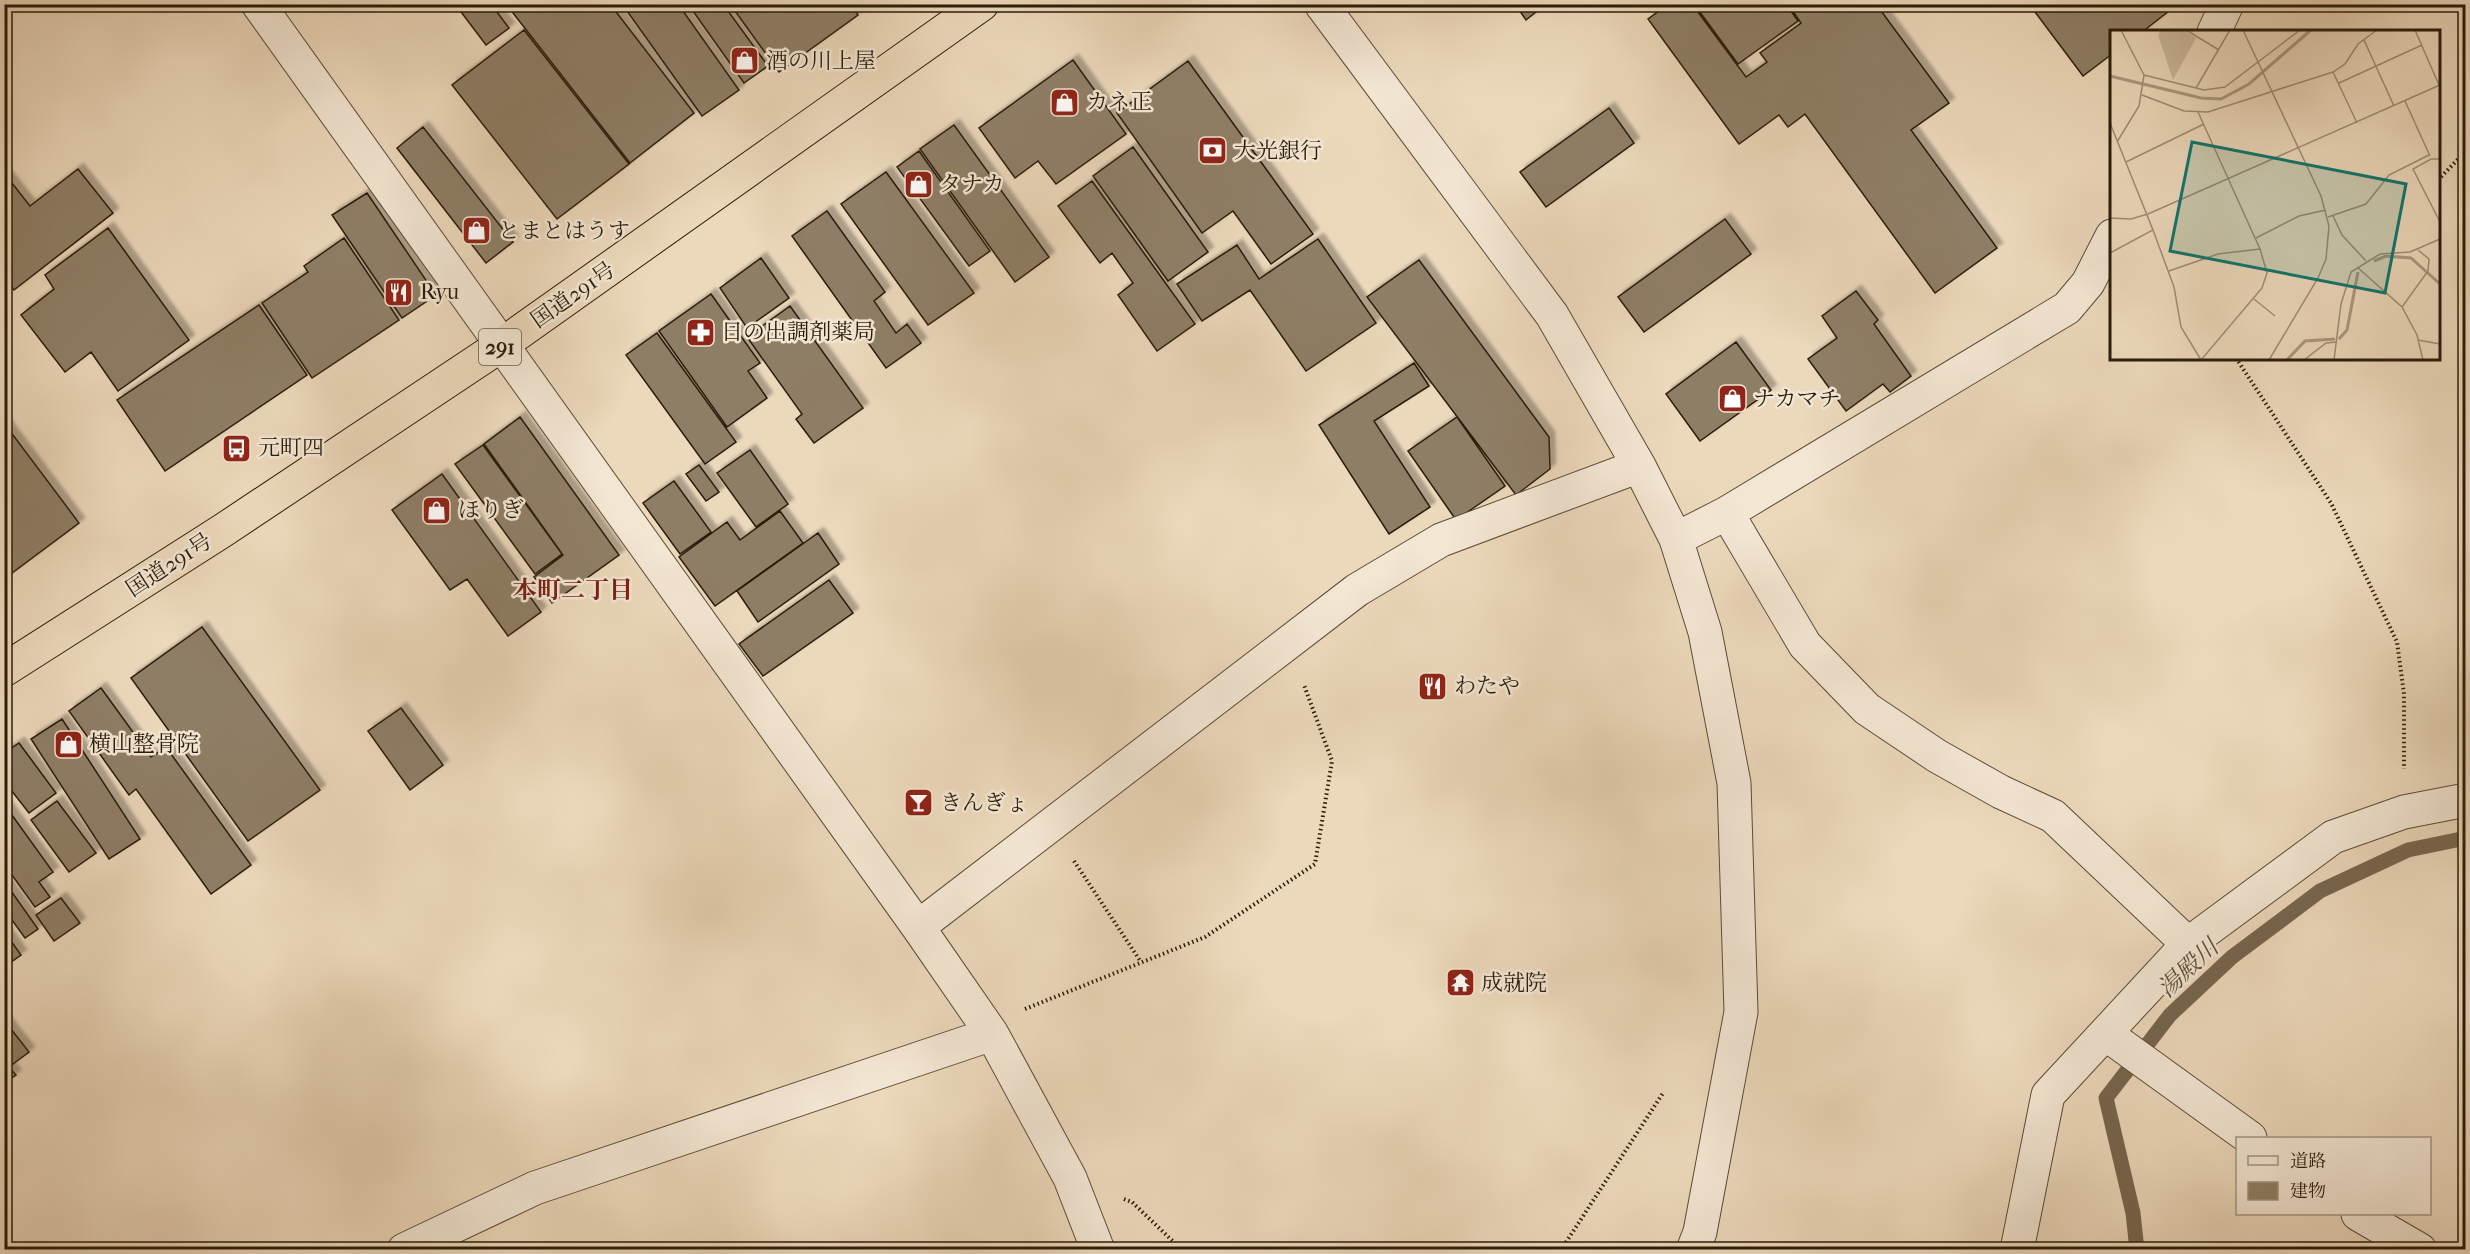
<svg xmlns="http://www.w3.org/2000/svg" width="2470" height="1254" font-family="'IM FELL French Canon','Noto Serif JP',serif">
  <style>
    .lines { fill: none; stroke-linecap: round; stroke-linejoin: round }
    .stream { stroke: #77664f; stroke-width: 15 }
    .building { fill: #8f7e66; stroke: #2a1c09; stroke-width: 1.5; filter: url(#shadow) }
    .minor-casing { stroke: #5a4b36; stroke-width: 35 }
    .highway-casing { stroke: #2a1c09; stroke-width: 35 }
    .path { stroke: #2a1c09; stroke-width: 4; stroke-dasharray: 1.5 3; stroke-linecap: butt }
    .minor { stroke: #f3e6d3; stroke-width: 33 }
    .highway { stroke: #ecd8bb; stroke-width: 33 }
    .labels { text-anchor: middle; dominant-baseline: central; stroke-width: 5; stroke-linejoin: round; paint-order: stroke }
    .shield { fill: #f3e6d3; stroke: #665946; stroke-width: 1.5 }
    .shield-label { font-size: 21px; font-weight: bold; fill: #2a1c09 }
    .poi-label { font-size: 22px; fill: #2a1c09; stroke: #f3e6d3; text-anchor: start }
    .street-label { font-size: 22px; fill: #2a1c09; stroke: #f3e6d3 }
    .neighbourhood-label { font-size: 24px; font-weight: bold; fill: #7a1f14; stroke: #f3e6d3 }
    .water-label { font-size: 24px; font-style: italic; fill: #5d4e38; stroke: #f3e6d3 }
    .inset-river { fill: none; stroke: #aa987e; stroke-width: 3 }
    .inset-road { fill: none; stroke: #9e8d74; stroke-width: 1.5 }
    .view { fill: #0f766e; fill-opacity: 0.15; stroke: #0f766e; stroke-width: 3 }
    .inset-edge { fill: none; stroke: #2a1c09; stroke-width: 3 }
  </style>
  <defs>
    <filter id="shadow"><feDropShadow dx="5.5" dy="-5.5" stdDeviation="1.5" flood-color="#0004"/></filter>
  </defs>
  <rect width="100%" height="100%" fill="#ecd8bb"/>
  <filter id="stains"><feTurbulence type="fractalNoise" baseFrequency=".00333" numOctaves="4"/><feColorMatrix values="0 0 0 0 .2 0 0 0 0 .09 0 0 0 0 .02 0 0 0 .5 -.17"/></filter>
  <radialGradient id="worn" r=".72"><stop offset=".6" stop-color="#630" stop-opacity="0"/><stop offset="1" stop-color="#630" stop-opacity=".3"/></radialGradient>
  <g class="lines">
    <path class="stream" d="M2137,1250L2133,1213L2106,1098L2170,1015L2232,957L2320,891L2408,850L2466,838"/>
  </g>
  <path class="building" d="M455,4H491L509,28L486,45Z
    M506,4H610L694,113L630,163Z
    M622,4H678L739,90L702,116Z
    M688,4H723L768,66L744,83Z
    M730,4H850L858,15L779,72Z
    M1515,4H1546L1526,20Z
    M1669,4H1692L1746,77L1767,62L1760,53L1801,23L1788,4H1876L1949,103L1911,130L1997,248L1935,293L1805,114L1788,127L1779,115L1739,144L1648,19Z
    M1694,4H1786L1798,21L1738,64Z
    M2029,4H2178L2142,32H2112V54L2083,76Z
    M524,30L629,164L557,219L452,85Z
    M1073,60L1126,134L1056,184L1038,161L1015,178L979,128Z
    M1188,61L1313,234L1271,264L1233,211L1202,233L1117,113Z
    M1609,108L1634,143L1546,207L1520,172Z
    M954,125L1049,257L1015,282L920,149Z
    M423,127L513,242L486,263L397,148Z
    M1133,147L1208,252L1168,281L1093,176Z
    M919,151L990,251L969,266L897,167Z
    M78,169L113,213L14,290L4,276V173L30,206Z
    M886,172L974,293L928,325L841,204Z
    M1092,181L1195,324L1157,351L1118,295L1133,283L1112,253L1100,263L1058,206Z
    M367,193L436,295L402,318L332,215Z
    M827,211L885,292L874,301L896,333L907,324L921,343L886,368L792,236Z
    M1725,219L1751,254L1644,332L1618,297Z
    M108,228L189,340L118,391L91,352L65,372L21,315L54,289L45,275Z
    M344,238L399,320L312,378L262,303L308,272L304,266Z
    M1318,239L1376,323L1306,371L1250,290L1202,321L1177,284L1237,245L1259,279Z
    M761,258L789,298L747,328L720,288Z
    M1419,260L1549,437L1550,469L1516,495L1367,297Z
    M1856,291L1878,320L1874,324L1911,376L1890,392L1883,384L1846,411L1808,359L1837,338L1822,316Z
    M711,294L760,363L748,371L767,398L727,427L659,331Z
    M259,305L307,375L165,471L117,400Z
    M790,306L863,408L814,443L796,419L802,414L747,337Z
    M657,333L736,442L705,464L626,355Z
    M1736,342L1771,390L1700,441L1666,394Z
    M1414,363L1429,386L1374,421L1430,507L1389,534L1319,425Z
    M520,417L619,555L552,603L534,577L563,555L484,444Z
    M1457,417L1505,486L1456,520L1408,451Z
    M4,423L79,523L4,579Z
    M483,445L562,554L535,574L455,464Z
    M750,450L788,504L756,527L717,473Z
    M699,465L719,492L706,501L686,474Z
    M442,474L541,612L508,636L467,579L450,590L392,510Z
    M674,481L711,532L680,554L643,503Z
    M780,511L803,543L715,606L679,557L727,522L740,540Z
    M818,533L839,564L758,622L737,591Z
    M829,580L853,613L763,676L739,644Z
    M202,627L320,790L248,841L131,678Z
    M101,688L151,757L166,747L251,865L211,894L136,789L129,795L69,711Z
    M401,708L443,765L410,790L368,731Z
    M62,719L140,839L109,859L31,739Z
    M19,743L56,793L29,813L4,781V753Z
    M57,801L96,853L69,872L31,820Z
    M4,804L53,872L39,882L50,897L35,907L4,864Z
    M4,881L38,929L25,938L4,909Z
    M61,898L80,923L54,941L36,915Z
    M4,931L21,955L4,967Z
    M4,1020L29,1052L9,1067L16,1075L4,1083Z"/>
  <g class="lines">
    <defs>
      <path id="minor" d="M258,4L918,927L992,1034L1070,1178L1098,1250
        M1321,4L1552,315L1639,466L1676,539L1705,632L1734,783L1741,1012L1700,1232L1693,1250
        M2214,32L2227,4
        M1727,513L1805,645L1867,709L1937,756L2001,792L2053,816L2188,944
        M1676,539L1727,513L2067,308L2088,283L2112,236
        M918,927L1357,590L1441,540L1639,466
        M2106,1034L2250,1138
        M2358,1214L2420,1250
        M404,1250L535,1188L992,1034
        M2017,1250L2048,1095L2188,944L2333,837L2404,812L2466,800"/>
      <path id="highway" d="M4,670L222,531L500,346L982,4"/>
    </defs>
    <use href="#minor" class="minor-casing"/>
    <use href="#highway" class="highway-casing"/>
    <path class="path" d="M2438,180L2466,151
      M2236,358L2331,503L2397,642L2404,694V769
      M1074,861L1141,962
      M1025,1009L1205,937L1315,864L1332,761L1304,685
      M1124,1199L1132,1202L1182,1250
      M1561,1250L1663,1093"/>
    <use href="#minor" class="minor"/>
    <use href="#highway" class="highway"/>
  </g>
  <defs>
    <symbol id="shop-square" viewBox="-11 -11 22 22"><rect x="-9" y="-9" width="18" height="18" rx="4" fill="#8f2418" stroke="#f3e6d3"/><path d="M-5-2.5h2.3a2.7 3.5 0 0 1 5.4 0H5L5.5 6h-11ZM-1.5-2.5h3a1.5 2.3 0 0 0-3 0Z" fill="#fff"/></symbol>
    <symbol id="bank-square" viewBox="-11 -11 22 22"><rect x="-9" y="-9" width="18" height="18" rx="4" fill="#8f2418" stroke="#f3e6d3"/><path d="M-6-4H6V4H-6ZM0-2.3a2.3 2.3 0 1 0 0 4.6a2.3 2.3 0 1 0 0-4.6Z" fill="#fff"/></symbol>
    <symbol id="restaurant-square" viewBox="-11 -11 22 22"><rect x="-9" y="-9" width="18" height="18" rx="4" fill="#8f2418" stroke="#f3e6d3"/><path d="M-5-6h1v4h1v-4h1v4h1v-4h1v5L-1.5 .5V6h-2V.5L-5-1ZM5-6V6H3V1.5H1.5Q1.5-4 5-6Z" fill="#fff"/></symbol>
    <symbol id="pharmacy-square" viewBox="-11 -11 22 22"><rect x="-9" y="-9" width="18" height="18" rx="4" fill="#8f2418" stroke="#f3e6d3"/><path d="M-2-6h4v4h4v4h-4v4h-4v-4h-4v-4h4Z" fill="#fff"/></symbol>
    <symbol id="bus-square" viewBox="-11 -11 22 22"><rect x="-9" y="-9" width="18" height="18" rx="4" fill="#8f2418" stroke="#f3e6d3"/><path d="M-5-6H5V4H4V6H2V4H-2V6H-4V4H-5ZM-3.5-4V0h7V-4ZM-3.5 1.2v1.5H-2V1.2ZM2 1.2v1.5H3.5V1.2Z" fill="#fff"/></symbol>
    <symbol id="bar-square" viewBox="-11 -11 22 22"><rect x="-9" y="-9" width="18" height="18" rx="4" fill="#8f2418" stroke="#f3e6d3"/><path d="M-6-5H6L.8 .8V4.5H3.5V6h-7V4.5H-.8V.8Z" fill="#fff"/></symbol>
    <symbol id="temple-square" viewBox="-11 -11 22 22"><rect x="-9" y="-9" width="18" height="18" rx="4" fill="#8f2418" stroke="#f3e6d3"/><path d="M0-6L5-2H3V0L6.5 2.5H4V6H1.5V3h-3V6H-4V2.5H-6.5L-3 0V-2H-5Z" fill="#fff"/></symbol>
  </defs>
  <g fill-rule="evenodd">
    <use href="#shop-square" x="728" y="44" width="33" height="33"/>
    <use href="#shop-square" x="1048" y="86" width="33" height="33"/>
    <use href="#bank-square" x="1196" y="134" width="33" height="33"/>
    <use href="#shop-square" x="902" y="168" width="33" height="33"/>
    <use href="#shop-square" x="460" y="214" width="33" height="33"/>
    <use href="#restaurant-square" x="382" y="276" width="33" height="33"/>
    <use href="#pharmacy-square" x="684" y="316" width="33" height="33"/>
    <use href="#shop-square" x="1716" y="382" width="33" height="33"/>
    <use href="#bus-square" x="220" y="432" width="33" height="33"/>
    <use href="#shop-square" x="420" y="494" width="33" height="33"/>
    <use href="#restaurant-square" x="1416" y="670" width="33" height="33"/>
    <use href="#shop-square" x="52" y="728" width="33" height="33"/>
    <use href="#bar-square" x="902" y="786" width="33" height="33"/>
    <use href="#temple-square" x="1444" y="966" width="33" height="33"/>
  </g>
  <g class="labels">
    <rect class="shield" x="479" y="329" width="42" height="36" rx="4.5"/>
    <g class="shield-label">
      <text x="500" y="347">291</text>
    </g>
    <g class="poi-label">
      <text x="766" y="61">酒の川上屋</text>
      <text x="1086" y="102">カネ正</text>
      <text x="1234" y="151">大光銀行</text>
      <text x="939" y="184">タナカ</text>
      <text x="498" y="231">とまとはうす</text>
      <text x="420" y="292">Ryu</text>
      <text x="721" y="332">日の出調剤薬局</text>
      <text x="1753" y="399">ナカマチ</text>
      <text x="258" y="448">元町四</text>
      <text x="458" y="510">ほりぎ</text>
      <text x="1454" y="686">わたや</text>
      <text x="89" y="744">横山整骨院</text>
      <text x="940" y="803">きんぎょ</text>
      <text x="1481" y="983">成就院</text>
    </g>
    <g class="street-label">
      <text transform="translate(573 295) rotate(-35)">国道291号</text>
      <text transform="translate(169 565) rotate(-33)">国道291号</text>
    </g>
    <g class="neighbourhood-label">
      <text x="573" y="590">本町二丁目</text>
    </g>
    <g class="water-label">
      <text transform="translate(2188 968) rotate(-43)">湯殿川</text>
    </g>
  </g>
  <g transform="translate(2110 30)">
    <rect width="330" height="330" fill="#ecd8bb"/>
    <path d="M51,0H73L86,8L63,50L48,5Z" fill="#cbb89d"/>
    <path class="inset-river" d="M0,46L91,68L111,69L139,54L201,0M264,231L276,226L301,228L330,254M229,309L237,300L248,242M177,330L195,311L225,309"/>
    <path class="inset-road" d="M76,0L109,20M133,0L211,166L219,196L216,229L208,248L159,330M305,0L329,55M254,10L284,76M223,42L247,93M34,45L94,60L115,57L190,0M229,53L312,15M86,58L120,0M32,65L74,81L98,82L223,42L235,34L248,14L267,0M295,71L320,126M88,82L150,219L157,243L152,258L91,330M0,93L43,200L0,223M7,112L29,76L34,45L11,0M330,129H321L303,139L330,192M16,132L94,94M223,186L232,205L256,231M218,187L256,174L279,145L319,125M0,188L21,189L38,184L330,55M43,200L64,257L71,297L91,330M146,208L189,186L216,180M247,237L292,277L307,305L313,330M59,241L108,224L150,219M144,269L165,286M292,277L318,241L319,229L308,220M308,310L330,314M194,330L216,313L226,312M224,330L231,274L241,242L270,224L300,222L330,209"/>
    <path class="view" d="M82,112L296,154L275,263L60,221Z"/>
    <rect width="330" height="330" class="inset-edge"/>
  </g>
  <rect width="2470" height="1254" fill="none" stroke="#ecd8bb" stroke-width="24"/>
  <rect x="6" y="6" width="2458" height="1242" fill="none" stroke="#2a1c09" stroke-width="3"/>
  <rect x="12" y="12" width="2446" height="1230" fill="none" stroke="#2a1c09" stroke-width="1.5"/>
  <rect x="2236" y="1137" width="195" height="78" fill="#f3e6d3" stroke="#a39582" stroke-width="1.5"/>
  <rect x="2248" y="1156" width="30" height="9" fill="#f3e6d3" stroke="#a39582" stroke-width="1.5"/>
  <text x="2290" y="1167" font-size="18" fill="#2a1c09">道路</text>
  <rect x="2248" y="1182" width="30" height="18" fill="#8f7e66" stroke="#a39582" stroke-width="1.5"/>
  <text x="2290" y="1197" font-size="18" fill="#2a1c09">建物</text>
  <rect width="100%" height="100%" filter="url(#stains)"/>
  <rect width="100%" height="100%" fill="url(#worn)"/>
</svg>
